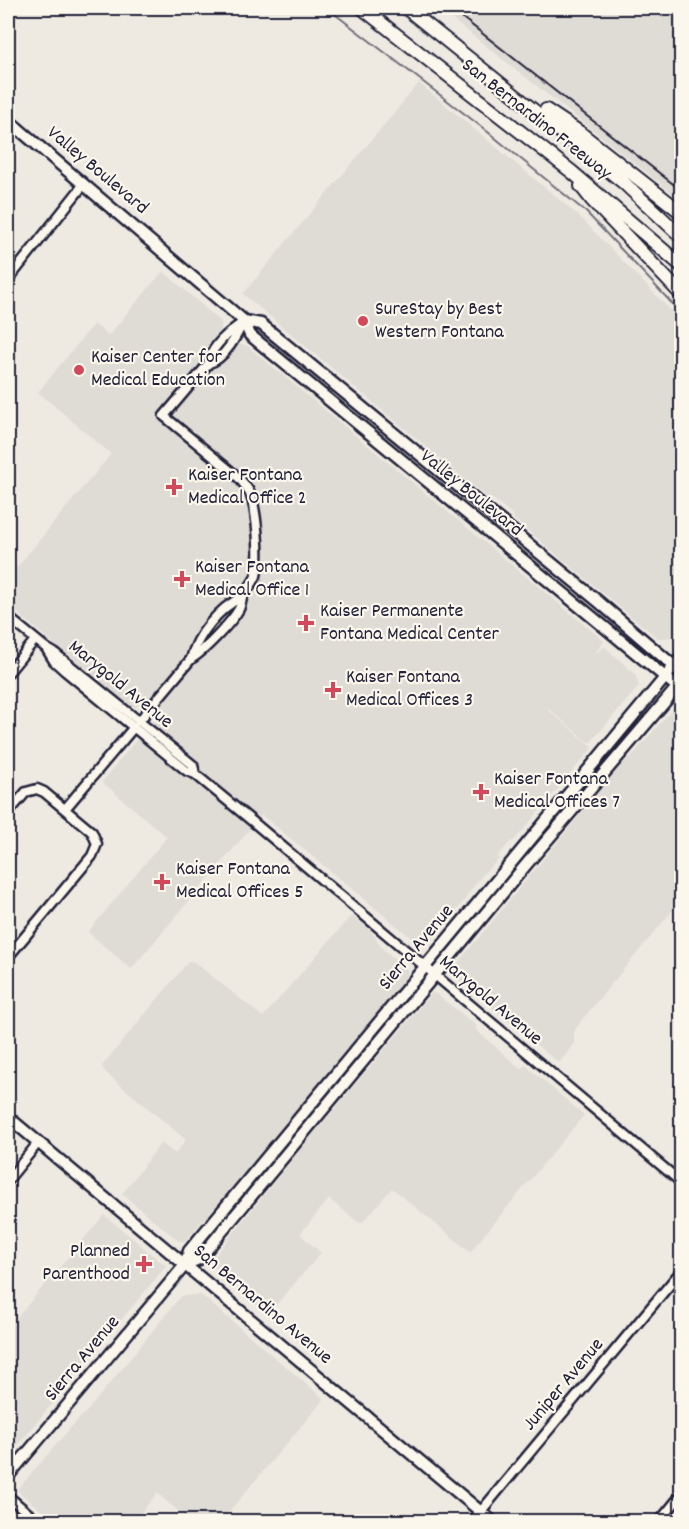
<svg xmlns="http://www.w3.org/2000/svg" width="689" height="1529" font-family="Dekko,sans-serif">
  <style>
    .built { fill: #dfdbd5 }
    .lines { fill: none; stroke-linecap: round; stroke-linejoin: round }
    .stream { stroke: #716f7c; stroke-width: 2 }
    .minor-casing { stroke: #22223b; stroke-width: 13 }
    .major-casing { stroke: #22223b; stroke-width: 15 }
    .highway-casing { stroke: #22223b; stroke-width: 16 }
    .minor { stroke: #fbf7ec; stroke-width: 8 }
    .major { stroke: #fbf7ec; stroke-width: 10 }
    .highway { stroke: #fbf7ec; stroke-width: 12 }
    .rail { stroke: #22223b; stroke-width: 2 }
    .poi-dot { fill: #d1495b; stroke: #fbf7ec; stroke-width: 2 }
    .labels { text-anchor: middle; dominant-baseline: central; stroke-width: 4.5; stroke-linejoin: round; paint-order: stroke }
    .street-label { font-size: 20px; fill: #22223b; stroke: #fbf7ec }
    .poi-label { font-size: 20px; fill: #22223b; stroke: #fbf7ec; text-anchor: start }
  </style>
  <rect width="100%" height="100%" fill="#eeeae2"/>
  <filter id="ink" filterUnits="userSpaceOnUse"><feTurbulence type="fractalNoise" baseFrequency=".0167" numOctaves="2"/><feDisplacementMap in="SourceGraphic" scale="12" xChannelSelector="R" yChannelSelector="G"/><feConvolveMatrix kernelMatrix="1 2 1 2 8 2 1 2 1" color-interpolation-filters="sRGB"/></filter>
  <g filter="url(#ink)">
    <path class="built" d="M438,8H681V200Z
      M419,83L580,217L681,321L680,637L658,638L634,619L514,519L513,515L493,499L490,500L243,294Z
      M163,271L221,322V332L238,345H246L604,641L595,653L605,647L635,674L639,686L591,742H588L550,710V707L548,710L593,747L514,841L510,842L498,856L499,859L484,873L467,895L465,900L427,945L419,944L262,815L131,969L88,932L167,837L102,782L157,715L141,703L136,707L128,706L8,605V578L111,454L38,392L94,324L109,335Z
      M676,705L682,707L681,900L581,1021L574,1032V1044L560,1062L556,1061L452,974V970L621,765L632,756Z
      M350,917H353L371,931L381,947L406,968L408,972L405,979L237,1181L185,1241H179L122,1194L161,1143L175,1154L186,1140L106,1073L102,1066L189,961L194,962L263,1017Z
      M432,993L436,994L477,1026L475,1029L521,1069L525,1065L584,1115L470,1252L392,1188L362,1223L358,1222L329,1199L300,1234L321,1253L268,1314L209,1263L301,1149Z
      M104,1215L166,1266L8,1457V1328Z
      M201,1295L324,1399L221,1521H190L157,1493L134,1521H54L18,1491V1489L74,1424L88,1410L181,1296Z"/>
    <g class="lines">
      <path class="stream" d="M327,8L483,128L586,212L682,314"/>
      <defs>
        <path id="minor" d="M8,280L84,184
          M209,363C210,347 229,332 242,323
          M8,617L46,648L56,654L193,765L195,774
          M46,648L54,661L65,671L187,771L195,774L252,821L682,1183
          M191,659C197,635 219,608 242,597
          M8,673L35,640
          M140,720L191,659C203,652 232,622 239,609C241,605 241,600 243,596C247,589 253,584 256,576C261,558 257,511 250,493C247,487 243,483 239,478L164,416L209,363C225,359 237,335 244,321
          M65,809L134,727
          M8,813L26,792L37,789L44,792L92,832L97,844L92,856L8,957
          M8,1180L38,1143
          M8,1496L38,1522
          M472,1522L682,1270
          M659,1522L682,1494"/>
        <path id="major" d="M8,120L244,321L250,335L682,691
          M244,321L261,324L599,602L682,673
          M8,1117L493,1522
          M185,1265L199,1259L525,866L680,684
          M8,1476L185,1265L189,1251L682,657"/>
        <path id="highway" d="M362,8L572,172L682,266
          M406,8L623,182L682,237
          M546,110L579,132L682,213
          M581,186L592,200L682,295"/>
      </defs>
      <use href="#minor" class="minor-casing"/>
      <use href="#major" class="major-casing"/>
      <use href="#highway" class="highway-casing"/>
      <use href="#minor" class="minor"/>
      <use href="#major" class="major"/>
      <use href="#highway" class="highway"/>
      <path class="rail" d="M450,8L682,191"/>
    </g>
  </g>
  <g class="poi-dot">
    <circle cx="363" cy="321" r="6"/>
    <circle cx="79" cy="370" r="6"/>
    <path d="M171 478h6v6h6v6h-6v6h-6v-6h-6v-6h6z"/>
    <path d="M179 570h6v6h6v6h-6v6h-6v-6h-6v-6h6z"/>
    <path d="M303 614h6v6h6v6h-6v6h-6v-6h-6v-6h6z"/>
    <path d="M330 681h6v6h6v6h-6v6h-6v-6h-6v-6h6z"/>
    <path d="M478 783h6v6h6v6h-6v6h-6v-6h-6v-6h6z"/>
    <path d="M159 873h6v6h6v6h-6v6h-6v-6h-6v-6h6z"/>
    <path d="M141 1255h6v6h6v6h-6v6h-6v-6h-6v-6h6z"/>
  </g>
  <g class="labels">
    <g class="street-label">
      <text transform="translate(536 120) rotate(38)">San Bernardino Freeway</text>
      <text transform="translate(97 171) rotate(40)">Valley Boulevard</text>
      <text transform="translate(471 494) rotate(39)">Valley Boulevard</text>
      <text transform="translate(120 685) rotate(39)">Marygold Avenue</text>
      <text transform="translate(417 948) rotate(-50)">Sierra Avenue</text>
      <text transform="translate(490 1001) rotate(40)">Marygold Avenue</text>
      <text transform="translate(262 1305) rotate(40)">San Bernardino Avenue</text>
      <text transform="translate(83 1359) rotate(-50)">Sierra Avenue</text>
      <text transform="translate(564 1385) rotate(-50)">Juniper Avenue</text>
    </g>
    <g class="poi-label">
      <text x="375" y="310">SureStay by Best<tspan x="375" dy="23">Western Fontana</tspan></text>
      <text x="91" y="358">Kaiser Center for<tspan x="91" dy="23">Medical Education</tspan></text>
      <text x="188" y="476">Kaiser Fontana<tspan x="188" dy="23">Medical Office 2</tspan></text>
      <text x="195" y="568">Kaiser Fontana<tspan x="195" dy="23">Medical Office 1</tspan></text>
      <text x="320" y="612">Kaiser Permanente<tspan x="320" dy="23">Fontana Medical Center</tspan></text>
      <text x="346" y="678">Kaiser Fontana<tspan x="346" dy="23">Medical Offices 3</tspan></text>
      <text x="494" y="780">Kaiser Fontana<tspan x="494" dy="23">Medical Offices 7</tspan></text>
      <text x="176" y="870">Kaiser Fontana<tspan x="176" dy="23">Medical Offices 5</tspan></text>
      <text x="130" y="1252" text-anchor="end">Planned<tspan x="130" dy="23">Parenthood</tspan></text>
    </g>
  </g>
  <rect width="689" height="1529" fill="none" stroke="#fbf7ec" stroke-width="30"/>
  <rect x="15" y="15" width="659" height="1499" fill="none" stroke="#22223b" stroke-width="2" filter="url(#ink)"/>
</svg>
